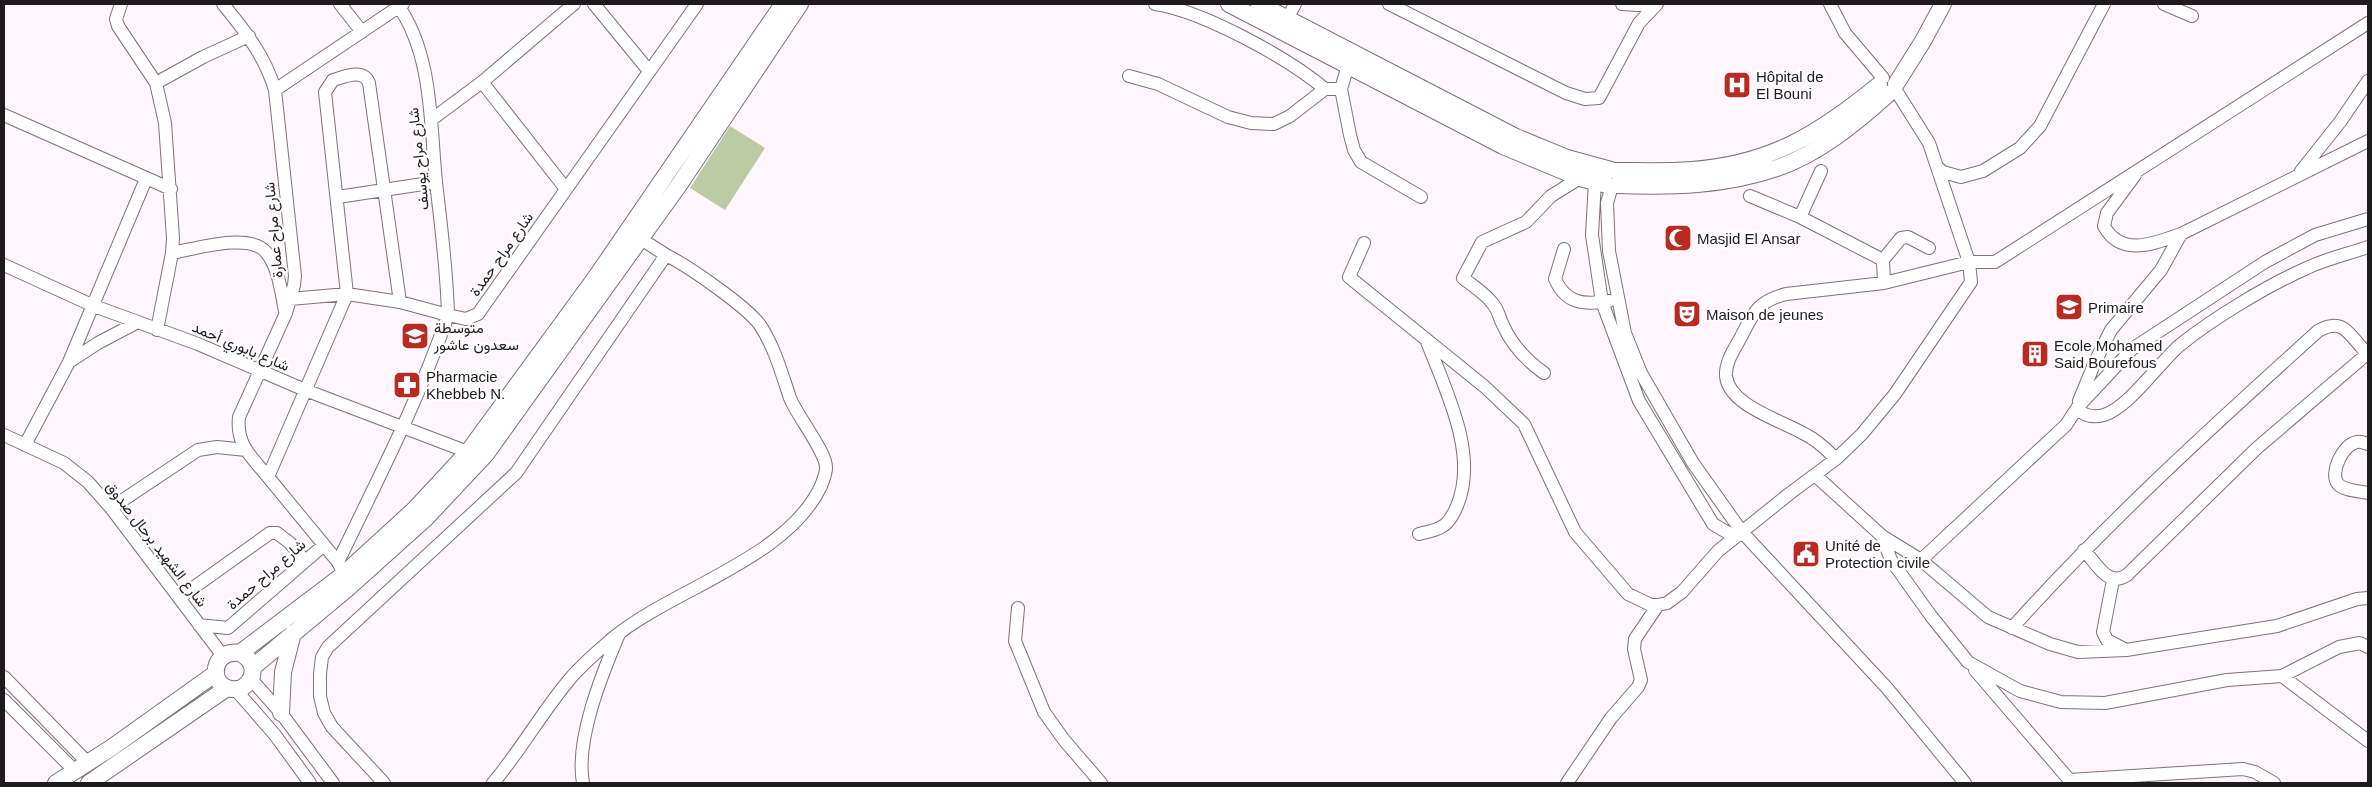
<svg xmlns="http://www.w3.org/2000/svg" width="2372" height="787" font-family="Arial,Vazirmatn,sans-serif">
  <style>
    .green { fill: #bdcba4 }
    .lines { fill: none; stroke-linecap: round; stroke-linejoin: round }
    .minor-casing { stroke: #7c727b; stroke-width: 14 }
    .major-casing { stroke: #7c727b; stroke-width: 18 }
    .minor { stroke: #fff; stroke-width: 12 }
    .major { stroke: #fff; stroke-width: 16 }
    .labels { text-anchor: middle; dominant-baseline: central; stroke-width: 4.5; stroke-linejoin: round; paint-order: stroke }
    .poi-label { font-size: 15px; fill: #1e1a1e; stroke: #fff; text-anchor: start }
    .street-label { font-size: 15px; fill: #1e1a1e; stroke: #fff }
  </style>
  <rect width="100%" height="100%" fill="#fef5fd"/>
  <path class="green" d="M730,126L765,148L725,210L690,188Z"/>
  <g class="lines">
    <defs>
      <path id="minor" d="M121,4L116,19L118,26L156,83L165,123L173,238L172,253L157,330
        M223,4C245,31 265,56 275,90L295,276L294,285L286,313L239,417C236,445 251,456 268,477
        M340,4L362,32
        M594,4L649,71
        M1155,4C1203,11 1288,58 1325,89
        M1389,4L1566,93L1585,99L1599,98L1639,23L1657,4
        M1622,4L1655,6
        M1830,4L1845,33L1883,78
        M2164,4L2192,16
        M1287,19L1295,4
        M1348,65L1341,89L1350,135L1354,150L1361,162L1421,197
        M1129,76L1158,84L1228,117L1251,123L1274,124L1290,116L1325,89H1341
        M482,82L566,189
        M156,83L203,57L249,36
        M1895,89L1929,143L1969,262H1995L2368,23
        M275,90L403,4
        M4,115L171,189
        M431,120L482,82L574,4
        M1937,167L1943,172L1961,177L1983,171L2020,148L2040,126L2104,4
        M2301,171L2340,122L2368,81
        M2135,175L2107,213L2104,226C2121,258 2155,243 2181,234
        M1595,181L1592,235L1602,302L1639,401L1713,524L1735,537
        M1612,186L1607,203L1609,251L1625,333L1641,373L1693,463L1742,532L1887,688L1965,783
        M1750,196L1800,217L1883,260L1884,283
        M338,197L436,182
        M1800,217L1821,171
        M2368,219L2315,235L2265,262L2132,349L2077,408L2066,425L1921,560L1988,617L2050,644L2078,652L2126,650L2277,626L2357,599L2368,598
        M641,239L666,255
        M1364,243L1349,277L1485,387L1524,424L1575,532L1628,594L1651,605H1658L1667,603L1682,592L1718,551L1789,494L1836,459L1862,434L1895,394L1971,282L1969,262L1884,283L1786,294C1758,301 1753,313 1741,337C1735,348 1725,362 1726,376C1729,408 1789,422 1813,439C1821,444 1829,452 1836,459
        M1564,249L1555,279C1566,304 1584,305 1609,301
        M172,253C195,249 249,232 266,252C279,268 281,292 285,311
        M1883,260L1901,238L1908,237L1929,248
        M4,265L94,306L198,344L305,390L468,452
        M290,299L347,294L400,302L448,315C447,270 441,226 436,182C430,123 433,54 397,4
        M69,362L98,343L136,323
        M1544,373C1526,360 1512,346 1503,325C1499,318 1499,311 1493,304C1486,294 1473,286 1463,278L1482,242L1526,222L1551,196L1580,178
        M2079,401L2095,362L2111,330L2161,270L2181,234L2368,141
        M2077,408C2084,416 2093,418 2104,415C2128,408 2159,363 2180,345C2212,319 2268,285 2307,268C2326,259 2348,254 2368,247
        M4,435L64,463L88,482L111,508L223,656
        M2368,444C2365,443 2360,441 2357,442C2343,444 2329,473 2338,484C2344,491 2360,491 2368,493
        M25,445L69,362L146,179
        M1816,476L1882,536L1891,560L1931,616L1968,662L2020,691L2061,702L2105,703L2227,680L2282,676L2339,647L2360,643L2368,647
        M111,508L198,450L217,447L246,450
        M1419,534C1426,532 1435,531 1441,527C1449,524 1454,513 1457,506C1479,454 1445,389 1426,339
        M1882,536L1921,560
        M2084,550C2096,563 2108,588 2127,575L2257,448L2367,354
        M338,562L268,477L347,294L325,92L333,80C344,77 363,68 369,83L400,302
        M341,568L338,562C377,481 419,400 448,315L466,319L478,314L697,4
        M2113,580L2103,632L2107,640L2126,650
        M179,598L270,533H277L290,543L305,561
        M1018,608L1015,641L1044,712L1064,740L1101,783
        M199,625L228,628L324,545
        M2012,628C2107,522 2213,426 2318,331C2345,315 2350,338 2368,354
        M1975,670L2072,783
        M2282,676L2368,741
        M4,677L87,762
        M251,679L281,713L333,783
        M236,690L275,735L310,783
        M4,700L74,770
        M2069,780L2243,769L2255,772L2274,783
        M384,783L332,727L324,713L320,696V674L322,657L328,647L516,473L666,255C688,266 746,306 760,325C774,346 782,374 790,398C797,416 827,453 826,468C826,474 823,480 821,486C787,559 672,589 613,638C598,651 582,664 569,680C542,712 521,750 493,783
        M583,783C575,740 602,674 619,634
        M1567,783L1611,718L1638,687L1641,680L1634,649L1635,639L1658,605"/>
      <path id="major" d="M1229,4L1503,146L1580,178L1607,185
        M1259,4L1516,137L1567,158L1611,170
        M1896,84L1923,41L1943,4
        M1616,171C1641,171 1667,172 1692,170C1771,164 1819,134 1879,85
        M1617,185C1671,187 1725,186 1777,168C1818,154 1856,123 1888,94
        M240,653C256,661 257,678 242,688C208,697 207,648 240,653L343,575L415,509L468,452L596,277L783,4
        M253,667L348,588L426,518L486,454L679,185L800,4
        M281,713L283,672L293,633
        M56,783L111,748L216,673
        M89,783L227,688"/>
    </defs>
    <use href="#minor" class="minor-casing"/>
    <use href="#major" class="major-casing"/>
    <use href="#minor" class="minor"/>
    <use href="#major" class="major"/>
  </g>
  <defs>
    <symbol id="hospital-square" viewBox="-11 -11 22 22"><rect x="-9" y="-9" width="18" height="18" rx="4" fill="#b92b22" stroke="#fff"/><path d="M-5-5h3v3.5h4V-5h3V5h-3V1.5h-4V5h-3Z" fill="#fff"/></symbol>
    <symbol id="mosque-square" viewBox="-11 -11 22 22"><rect x="-9" y="-9" width="18" height="18" rx="4" fill="#b92b22" stroke="#fff"/><path d="M3.5-4.9A6 6 0 1 0 3.5 4.9A5 5 0 1 1 3.5-4.9Z" fill="#fff"/></symbol>
    <symbol id="school-square" viewBox="-11 -11 22 22"><rect x="-9" y="-9" width="18" height="18" rx="4" fill="#b92b22" stroke="#fff"/><path d="M0-5L7-2L0 1L-7-2ZM-4 1L0 2.5L4 1V4Q0 6-4 4Z" fill="#fff"/></symbol>
    <symbol id="theatre-square" viewBox="-11 -11 22 22"><rect x="-9" y="-9" width="18" height="18" rx="4" fill="#b92b22" stroke="#fff"/><path d="M-5-5.5Q0-4 5-5.5V0Q5 5 0 6Q-5 5-5 0ZM-3.3-2.5H-1v1.5H-3.3ZM1-2.5H3.3v1.5H1ZM-2.8 1Q0 5.5 2.8 1Z" fill="#fff"/></symbol>
    <symbol id="building-square" viewBox="-11 -11 22 22"><rect x="-9" y="-9" width="18" height="18" rx="4" fill="#b92b22" stroke="#fff"/><path d="M-4-6H4V6H1V3H-1V6H-4ZM-2.5-4.3h1.7v1.8h-1.7ZM.8-4.3h1.7v1.8H.8ZM-2.5-1h1.7V.8h-1.7ZM.8-1h1.7V.8H.8Z" fill="#fff"/></symbol>
    <symbol id="pharmacy-square" viewBox="-11 -11 22 22"><rect x="-9" y="-9" width="18" height="18" rx="4" fill="#b92b22" stroke="#fff"/><path d="M-2-6h4v4h4v4h-4v4h-4v-4h-4v-4h4Z" fill="#fff"/></symbol>
    <symbol id="civic-square" viewBox="-11 -11 22 22"><rect x="-9" y="-9" width="18" height="18" rx="4" fill="#b92b22" stroke="#fff"/><path d="M-.6-6.5H3V-4.5H.6V-3L4-1V1h2V6H-6V1h2V-1L-.6-3ZM-1.2 2.5V6h2.4V2.5Z" fill="#fff"/></symbol>
  </defs>
  <g fill-rule="evenodd">
    <use href="#hospital-square" x="1721" y="69" width="32" height="32"/>
    <use href="#mosque-square" x="1662" y="222" width="32" height="32"/>
    <use href="#school-square" x="2053" y="291" width="32" height="32"/>
    <use href="#theatre-square" x="1671" y="298" width="32" height="32"/>
    <use href="#school-square" x="399" y="320" width="32" height="32"/>
    <use href="#building-square" x="2019" y="338" width="32" height="32"/>
    <use href="#pharmacy-square" x="391" y="369" width="32" height="32"/>
    <use href="#civic-square" x="1790" y="538" width="32" height="32"/>
  </g>
  <g class="labels">
    <g class="poi-label">
      <text x="1756" y="76">Hôpital de<tspan x="1756" dy="17">El Bouni</tspan></text>
      <text x="1697" y="238">Masjid El Ansar</text>
      <text x="2088" y="307">Primaire</text>
      <text x="1706" y="314">Maison de jeunes</text>
      <text x="434" y="327">متوسطة<tspan x="434" dy="17">سعدون عاشور</tspan></text>
      <text x="2054" y="345">Ecole Mohamed<tspan x="2054" dy="17">Said Bourefous</tspan></text>
      <text x="426" y="376">Pharmacie<tspan x="426" dy="17">Khebbeb N.</tspan></text>
      <text x="1825" y="545">Unité de<tspan x="1825" dy="17">Protection civile</tspan></text>
    </g>
    <g class="street-label">
      <text transform="translate(418 159) rotate(-96)">شارع مراح يوسف</text>
      <text transform="translate(273 230) rotate(-95)">شارع مراح عمارة</text>
      <text transform="translate(501 254) rotate(-55)">شارع مراح حمدة</text>
      <text transform="translate(241 346) rotate(23)">شارع بابوري أحمد</text>
      <text transform="translate(157 544) rotate(52)">شارع الشهيد برحال صدوق</text>
      <text transform="translate(266 574) rotate(-41)">شارع مراح حمدة</text>
    </g>
  </g>
  <rect width="2372" height="787" fill="none" stroke="#1e1a1e" stroke-width="10"/>
</svg>
